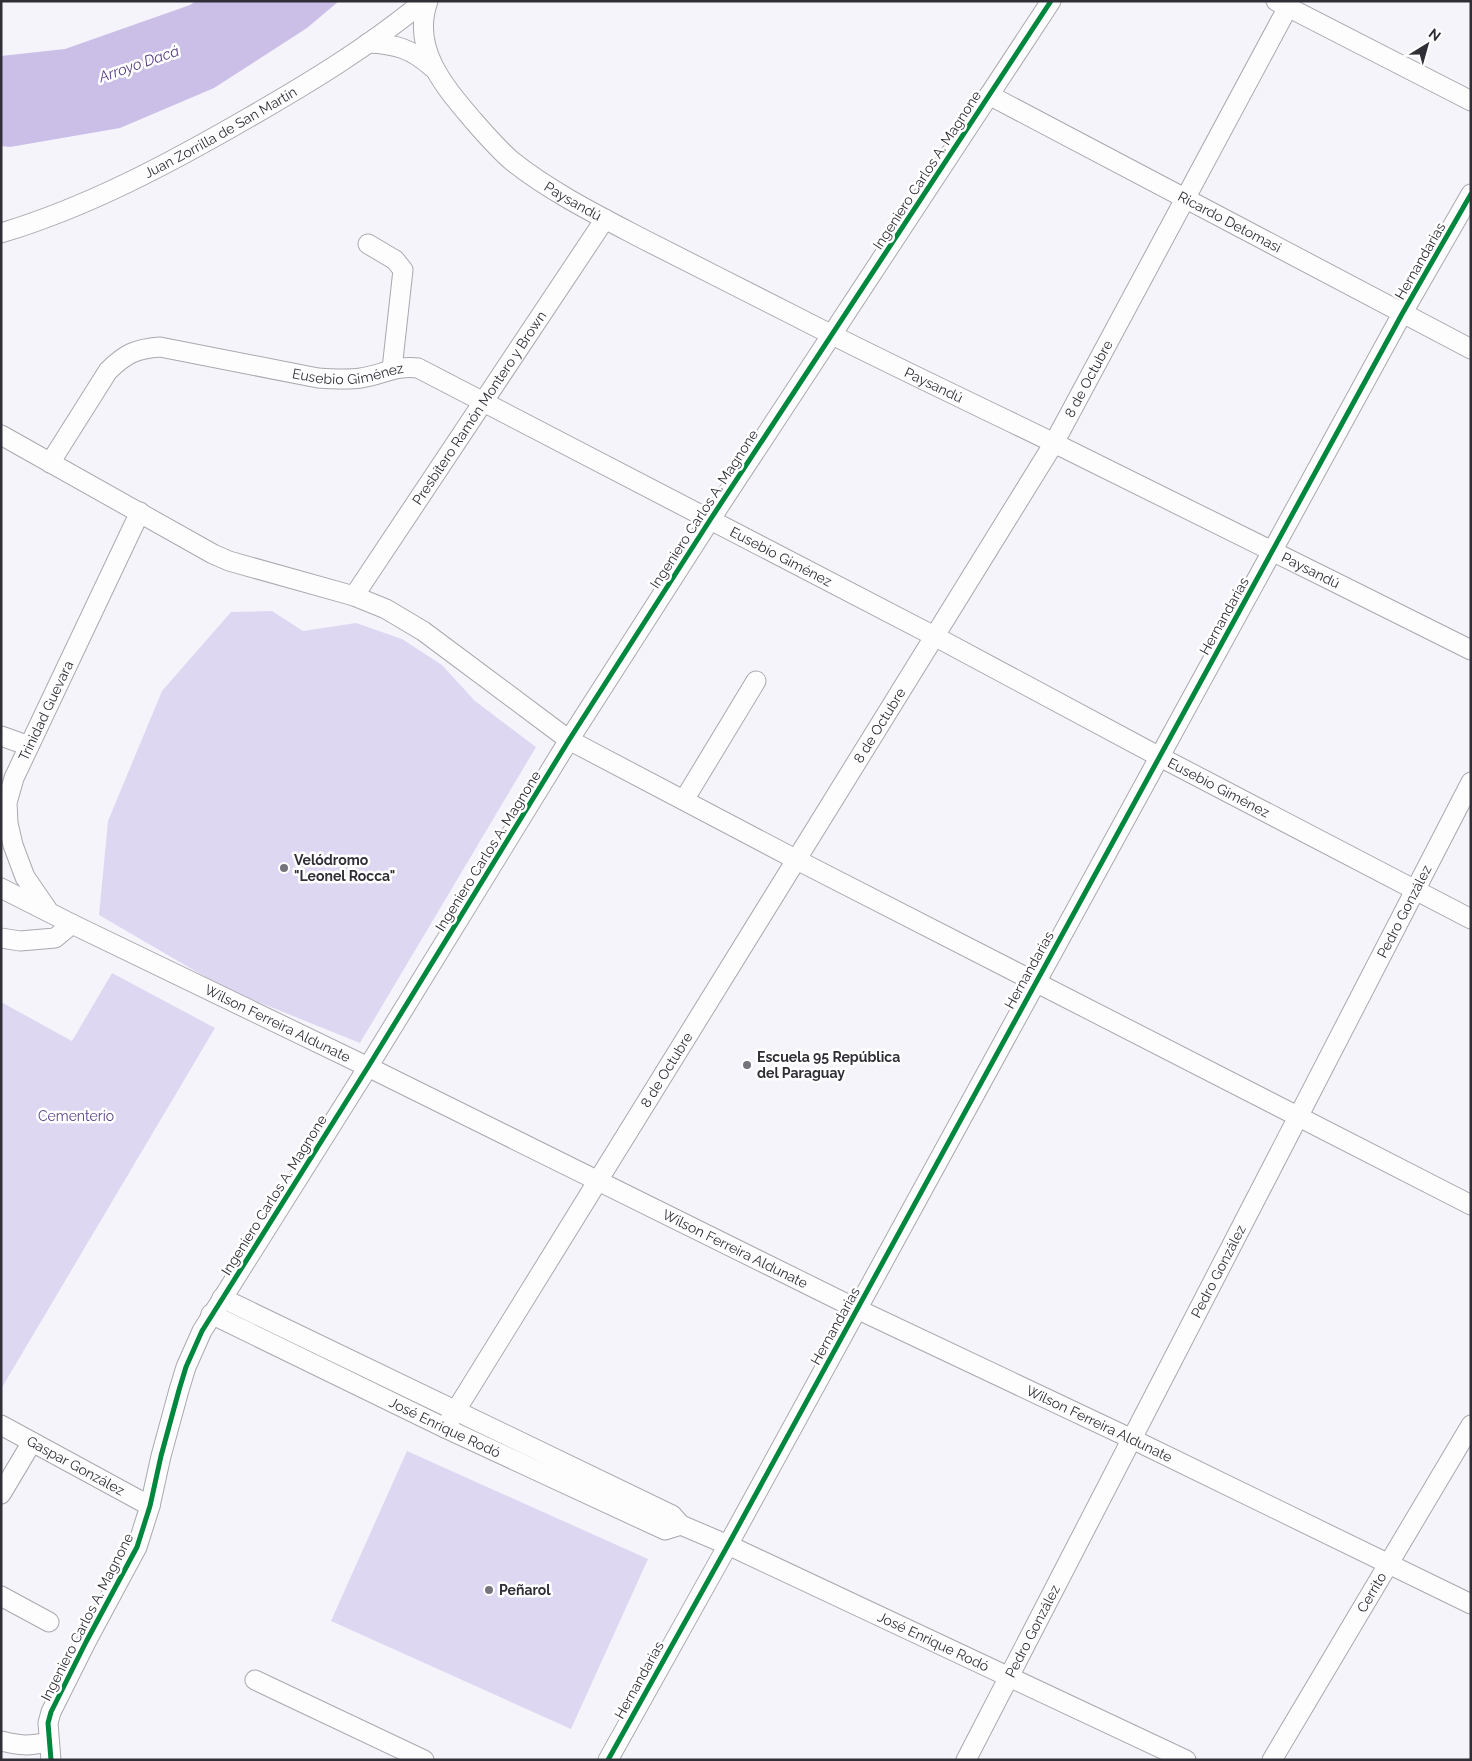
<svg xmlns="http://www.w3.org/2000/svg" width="1472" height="1761" font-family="Raleway,sans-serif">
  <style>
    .green { fill: #ded7f2 }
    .water { fill: #cbbfe8 }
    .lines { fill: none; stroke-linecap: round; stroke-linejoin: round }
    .minor-casing { stroke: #aaa8af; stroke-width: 21 }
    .minor { stroke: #fefdfe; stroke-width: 19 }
    .cycleway-casing { stroke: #fff; stroke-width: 8 }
    .cycleway { stroke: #00873e; stroke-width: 5 }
    .poi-dot { fill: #75737b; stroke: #fff; stroke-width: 2 }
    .labels { text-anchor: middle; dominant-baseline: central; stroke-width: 5; stroke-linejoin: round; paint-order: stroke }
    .street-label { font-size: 14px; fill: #302e36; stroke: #fff }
    .poi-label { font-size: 14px; font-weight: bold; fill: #302e36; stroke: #fff; text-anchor: start }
    .park-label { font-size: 14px; fill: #5b4287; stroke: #fff }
    .water-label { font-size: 15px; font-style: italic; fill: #553d81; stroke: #fff }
  </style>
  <rect width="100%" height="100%" fill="#f5f4fa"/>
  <path class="green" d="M272,611L303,631L356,623L402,639L442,665L475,701L536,747L360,1043L226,989L99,915L108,821L162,691L231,612Z
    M112,973L215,1028L1,1389V1002L72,1041Z
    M407,1451L648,1559L571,1729L331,1621Z"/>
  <path class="water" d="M196,1H339L307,28L214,88L120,128L10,147L1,146V56L65,49L190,5Z"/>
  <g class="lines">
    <defs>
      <g id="minor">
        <path id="s1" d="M428,1C411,48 444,86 472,119C485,134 497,148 512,161C549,191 601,217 643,239C692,264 742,289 791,314C878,359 966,400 1054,443C1193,511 1332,581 1471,650"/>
        <path d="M1276,1L1471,101"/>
        <path d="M368,43C396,44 412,49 433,68"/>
        <path id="s2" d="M989,95L1471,349"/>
        <path id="s3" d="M1,233C88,207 170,163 248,118C309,83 370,46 424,1"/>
        <path d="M368,244L395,260L403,270L392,369"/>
        <path d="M1,435L213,554L229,561L354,596L386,609L423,631L569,740L797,860L1471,1205"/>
        <path id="s4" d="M50,463L108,371C125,354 135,349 160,347L318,378C332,379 347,380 361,378C381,375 397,365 418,368L936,637L1160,757L1471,919"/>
        <path id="s5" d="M354,596L605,219"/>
        <path d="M1,736L29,746"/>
        <path d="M684,800L756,681"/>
        <path id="s6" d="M1,888L72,924L368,1067L857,1309L1132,1439L1471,1604"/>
        <path id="s7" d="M47,909L25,877L13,845L8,823L7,803L14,778L140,512"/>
        <path d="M1,938L20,941L55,938L72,924"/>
        <path id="s8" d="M222,1298L672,1515L681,1525L728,1545L1186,1760"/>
        <path id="s9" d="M211,1314L445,1428L665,1530L681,1525"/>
        <path id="s10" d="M1,1425L150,1506"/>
        <path id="s11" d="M445,1428L1054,443L1288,7"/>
        <path d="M1,1494L32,1442"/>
        <path d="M1,1596L49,1622"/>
        <path d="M255,1680L424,1760"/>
        <path d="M1,1741C20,1746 29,1746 49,1742"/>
        <path d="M51,1760L48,1723L51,1712L86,1642L137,1547L150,1506L161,1456L179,1390L186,1367L202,1331L368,1067L569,740L710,520L1051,1"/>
        <path d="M608,1760L728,1545L1402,314L1471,194"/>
        <path id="s12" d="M966,1760L1471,782"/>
        <path id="s13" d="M1272,1760L1471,1425"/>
      </g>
    </defs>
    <use href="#minor" class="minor-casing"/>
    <use href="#minor" class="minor"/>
    <defs>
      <path id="cycleway" d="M51,1760L48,1723L51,1712L86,1642L137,1547L150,1506L161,1456L179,1390L186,1367L202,1331L368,1067L569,740L710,520L1051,1
        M608,1760L728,1545L1402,314L1471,194"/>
    </defs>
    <use href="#cycleway" class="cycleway-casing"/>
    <use href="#cycleway" class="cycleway"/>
  </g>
  <g class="poi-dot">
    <circle cx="284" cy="868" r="5"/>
    <circle cx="747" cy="1065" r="5"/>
    <circle cx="489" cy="1590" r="5"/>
  </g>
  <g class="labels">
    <g class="street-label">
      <text stroke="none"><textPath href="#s3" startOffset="242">Juan Zorrilla de San Martín</textPath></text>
      <text transform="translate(927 170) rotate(-57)">Ingeniero Carlos A. Magnone</text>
      <text stroke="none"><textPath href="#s1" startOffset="264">Paysandú</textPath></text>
      <text stroke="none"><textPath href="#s2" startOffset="272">Ricardo Detomasi</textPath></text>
      <text transform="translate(1420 261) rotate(-60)">Hernandarias</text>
      <text stroke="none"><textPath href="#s4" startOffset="359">Eusebio Giménez</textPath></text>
      <text stroke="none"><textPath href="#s11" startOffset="1231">8 de Octubre</textPath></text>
      <text stroke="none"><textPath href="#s1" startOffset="669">Paysandú</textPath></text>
      <text stroke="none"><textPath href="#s5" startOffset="226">Presbítero Ramón Montero y Brown</textPath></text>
      <text transform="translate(704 509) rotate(-57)">Ingeniero Carlos A. Magnone</text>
      <text stroke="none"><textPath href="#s4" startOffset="839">Eusebio Giménez</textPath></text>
      <text stroke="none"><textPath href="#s1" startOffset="1089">Paysandú</textPath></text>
      <text transform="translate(1224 616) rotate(-61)">Hernandarias</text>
      <text stroke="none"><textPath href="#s7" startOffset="216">Trinidad Guevara</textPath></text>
      <text stroke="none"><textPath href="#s11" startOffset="826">8 de Octubre</textPath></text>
      <text stroke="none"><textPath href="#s4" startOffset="1334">Eusebio Giménez</textPath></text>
      <text transform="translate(488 851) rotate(-58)">Ingeniero Carlos A. Magnone</text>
      <text stroke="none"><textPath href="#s12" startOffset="955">Pedro González</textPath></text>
      <text transform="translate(1029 970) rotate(-61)">Hernandarias</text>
      <text stroke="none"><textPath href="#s6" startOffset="308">Wilson Ferreira Aldunate</textPath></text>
      <text stroke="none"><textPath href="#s11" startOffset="421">8 de Octubre</textPath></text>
      <text transform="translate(274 1195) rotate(-58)">Ingeniero Carlos A. Magnone</text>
      <text stroke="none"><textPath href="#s6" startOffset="818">Wilson Ferreira Aldunate</textPath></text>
      <text stroke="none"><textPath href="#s12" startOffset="550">Pedro González</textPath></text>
      <text transform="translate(835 1326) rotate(-61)">Hernandarias</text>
      <text stroke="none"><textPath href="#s6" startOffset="1222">Wilson Ferreira Aldunate</textPath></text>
      <text stroke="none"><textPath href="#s9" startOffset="260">José Enrique Rodó</textPath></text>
      <text stroke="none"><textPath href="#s10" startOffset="85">Gaspar González</textPath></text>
      <text stroke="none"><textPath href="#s13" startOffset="195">Cerrito</textPath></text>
      <text transform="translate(87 1617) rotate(-63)">Ingeniero Carlos A. Magnone</text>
      <text stroke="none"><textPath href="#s12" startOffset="145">Pedro González</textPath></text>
      <text stroke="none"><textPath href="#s8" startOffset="791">José Enrique Rodó</textPath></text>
      <text transform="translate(639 1680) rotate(-61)">Hernandarias</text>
    </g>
    <g class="poi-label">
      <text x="294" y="860">Velódromo<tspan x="294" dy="16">"Leonel Rocca"</tspan></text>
      <text x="757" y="1057">Escuela 95 República<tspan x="757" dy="16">del Paraguay</tspan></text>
      <text x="499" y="1590">Peñarol</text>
    </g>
    <g class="park-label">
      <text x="76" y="1116">Cementerio</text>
    </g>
    <g class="water-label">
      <text transform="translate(139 64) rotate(-19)">Arroyo Dacá</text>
    </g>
  </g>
  <rect width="1472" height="1761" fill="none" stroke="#302e36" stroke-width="5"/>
  <g transform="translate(1427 45) rotate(37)" stroke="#ffffff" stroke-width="4" paint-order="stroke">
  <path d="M0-4L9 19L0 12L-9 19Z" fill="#302e36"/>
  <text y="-8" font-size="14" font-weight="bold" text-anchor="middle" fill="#302e36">N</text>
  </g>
</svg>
